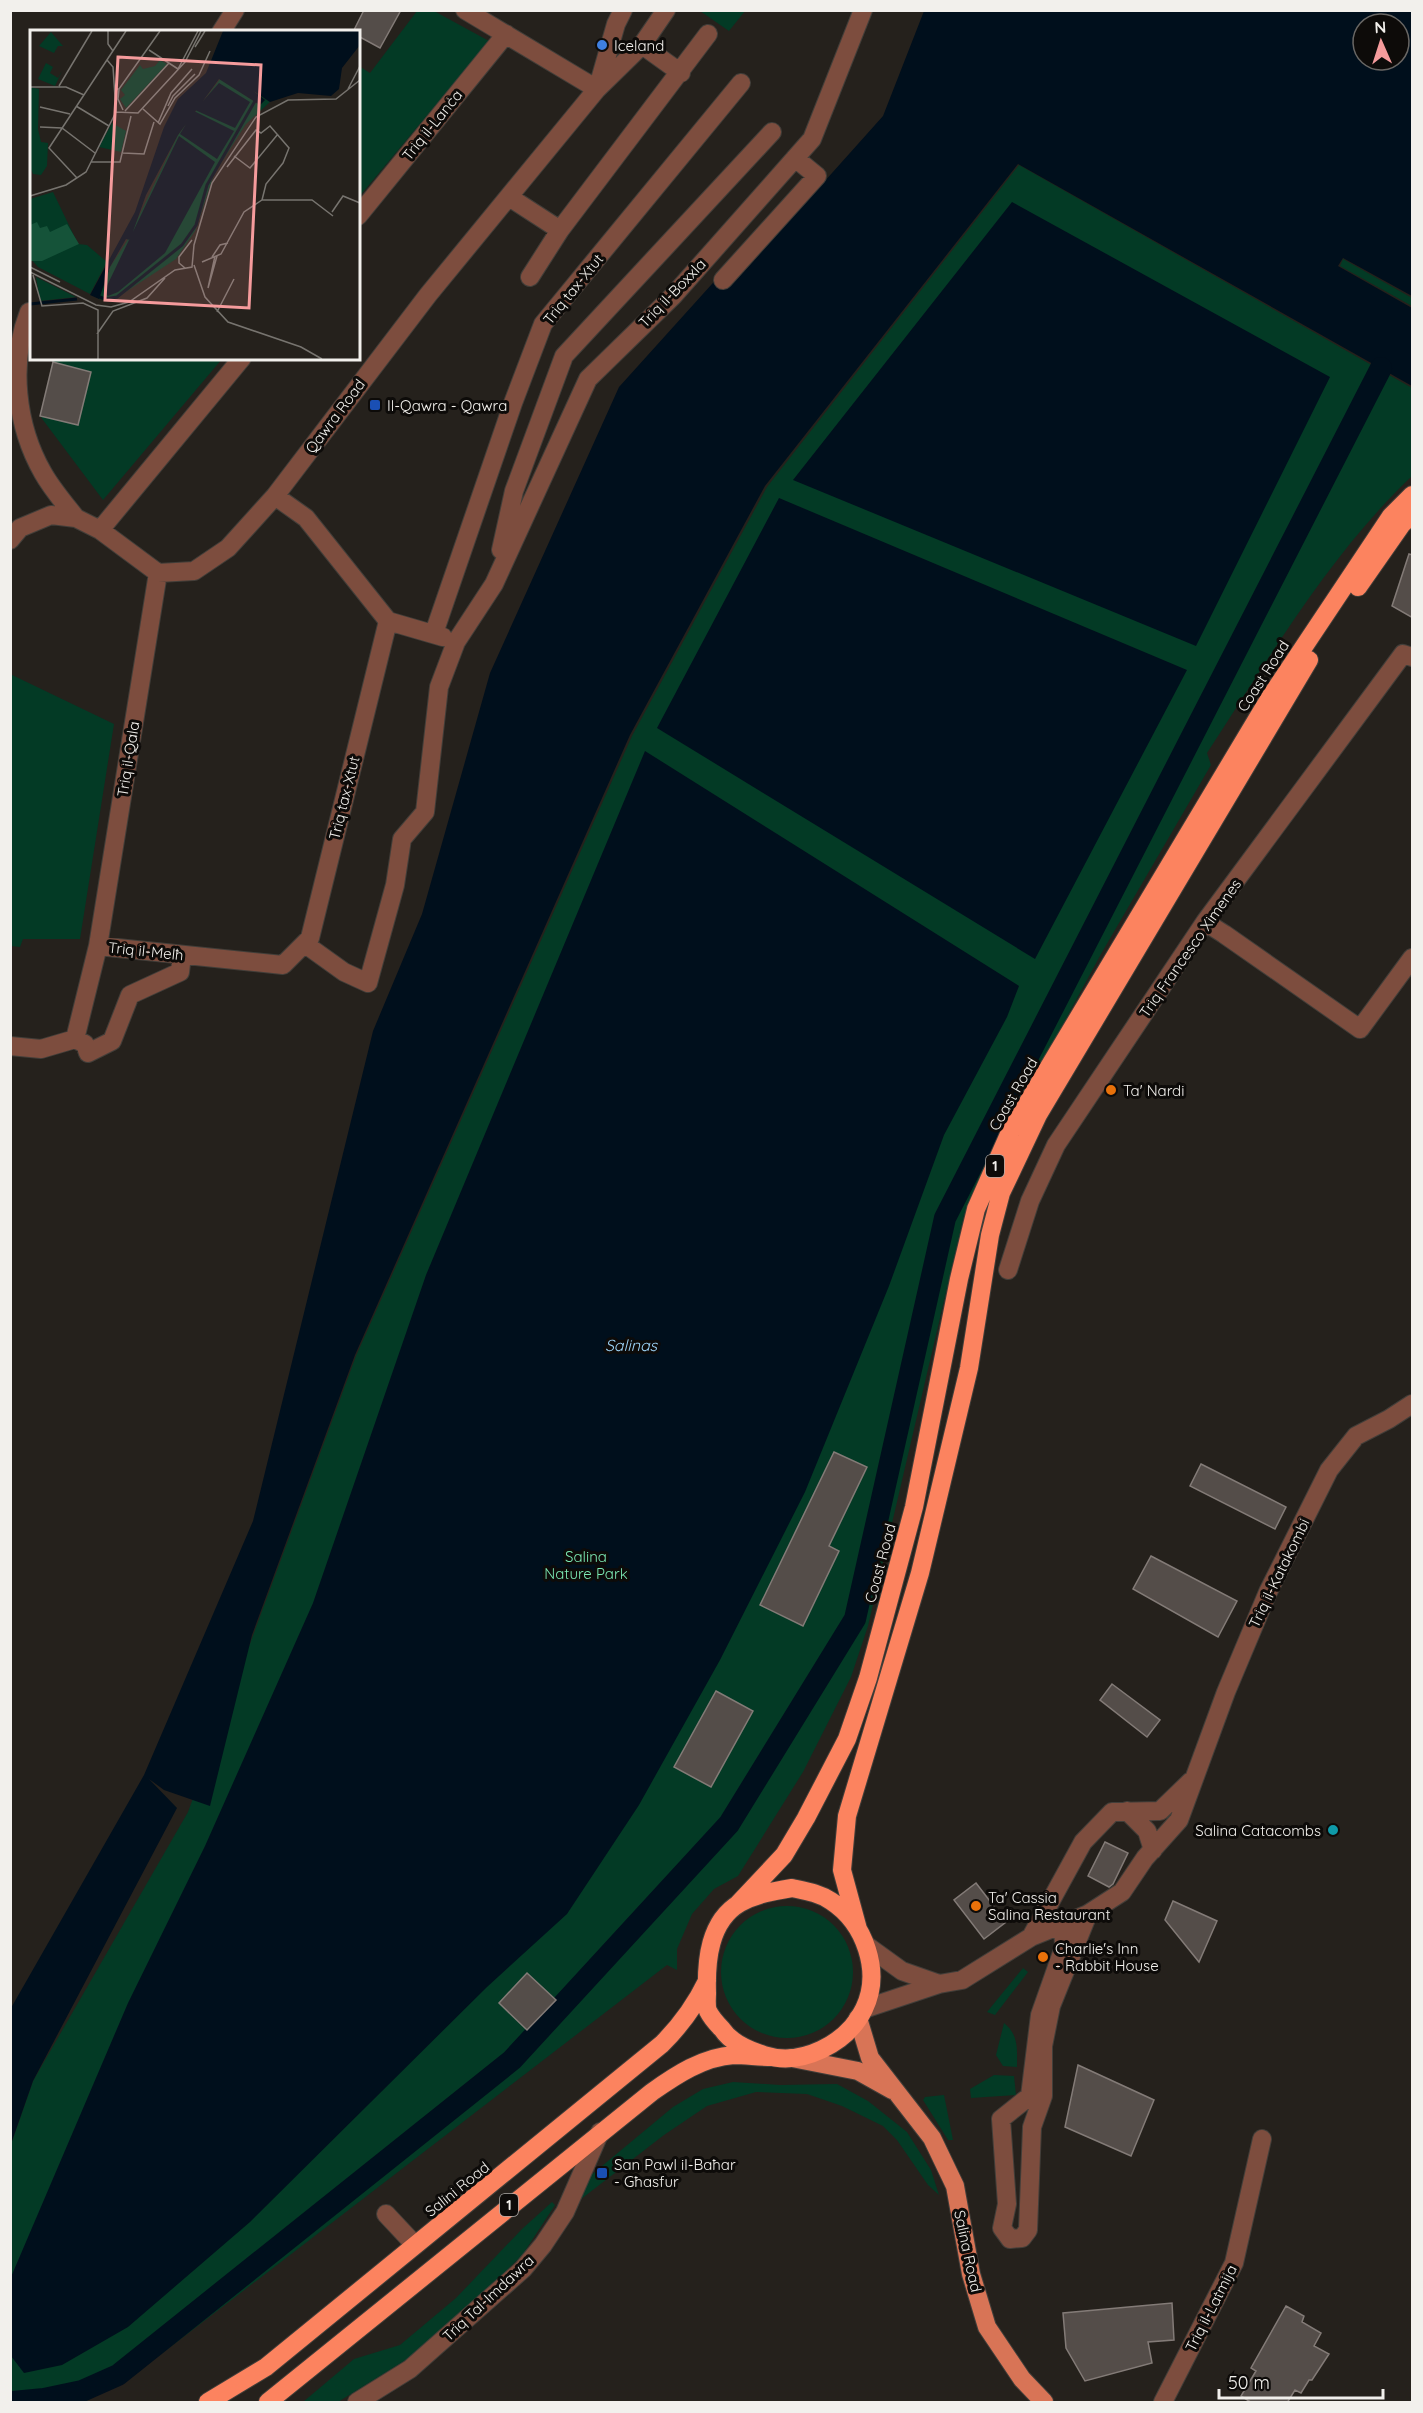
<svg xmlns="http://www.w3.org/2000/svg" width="1423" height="2413" font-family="Quicksand,sans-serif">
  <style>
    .green { fill: #033a25 }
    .water { fill: #000f1c; fill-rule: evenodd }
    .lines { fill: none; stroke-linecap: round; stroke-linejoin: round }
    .canal { stroke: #000f1c; stroke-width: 22 }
    .building { fill: #544d49; stroke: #837b77; stroke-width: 1.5 }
    .minor-casing { stroke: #423e39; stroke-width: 20 }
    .major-casing { stroke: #423e39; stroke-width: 20 }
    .highway-casing { stroke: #423e39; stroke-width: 20 }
    .minor { stroke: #7d4d3e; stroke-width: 18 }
    .major { stroke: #d87456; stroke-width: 18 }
    .highway { stroke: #fc835f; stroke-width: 18 }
    .shop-dot { fill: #3f7fe0; stroke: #0d0b09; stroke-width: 2 }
    .transit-dot { fill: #1a4fb4; stroke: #0d0b09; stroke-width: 2 }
    .food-dot { fill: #e8710a; stroke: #0d0b09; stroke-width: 2 }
    .culture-dot { fill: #0f9aa8; stroke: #0d0b09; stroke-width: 2 }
    .labels { text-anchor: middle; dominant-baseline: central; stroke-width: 6; stroke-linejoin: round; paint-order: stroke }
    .shield { fill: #0d0b09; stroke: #adaba8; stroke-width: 1.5 }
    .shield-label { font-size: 14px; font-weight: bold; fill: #f2f0ec }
    .poi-label { font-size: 15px; fill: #f2f0ec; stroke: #0d0b09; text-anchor: start }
    .street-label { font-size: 15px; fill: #f2f0ec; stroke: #0d0b09 }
    .park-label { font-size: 15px; fill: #7debb6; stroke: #0d0b09 }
    .water-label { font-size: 16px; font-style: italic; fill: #9ed5f9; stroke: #0d0b09 }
    .inset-river { fill: none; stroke: #000f1c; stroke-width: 3 }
    .inset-road { fill: none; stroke: #77746f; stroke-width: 1.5 }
    .view { fill: #f59b9c; fill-opacity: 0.15; stroke: #f59b9c; stroke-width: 3 }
    .inset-edge { fill: none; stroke: #f2f0ec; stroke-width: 3 }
  </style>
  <rect width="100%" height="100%" fill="#25211c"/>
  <path class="green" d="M417,11H434L489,41L359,197V66L370,73Z
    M700,11H745L729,31Z
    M1019,165L1412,388V476C1329,555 1270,657 1207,753L1211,765L1101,954L1016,1111L964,1215L868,1626L851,1677L803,1772L738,1876L714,1889L692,1914L677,1949V1970L667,1965L130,2378L84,2402H11V2144L33,2081L188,1812L356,1356L632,736L767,487Z
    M1343,259L1412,298V306L1340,266Z
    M53,359H222L103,500L40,416L78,425L91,372L53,362Z
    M10,674L114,724L80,939H23L20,947L11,946Z
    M721 1972a66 66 0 1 1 132 0a66 66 0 1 1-132 0Z
    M1023,1968L1028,1972L995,2015L987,2012Z
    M1004,2023C1019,2035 1017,2049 1017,2067L1003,2066L996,2055Z
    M994,2075L1014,2076L1016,2095L971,2098L970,2089Z
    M733,2082L780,2085L837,2084L868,2101L907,2132L931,2170L939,2195L928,2185L897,2140L883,2126L842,2106L807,2094L756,2092L707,2106L664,2135L576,2203L590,2176L673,2107L703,2089Z
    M944,2095L953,2140H948L923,2100L925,2097Z
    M552,2202L555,2205L523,2254L475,2302L417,2353L338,2402H303L354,2359L400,2345L456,2298L522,2229Z"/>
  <path class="water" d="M924,11H1412V296L1343,258L1338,266L1412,308V386L1018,164L765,486L630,735L355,1355L252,1635L210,1806L164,1790L149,1779L177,1808L33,2081L11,2144V2008L144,1775L253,1521L373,1031L422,914L490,673L619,387L730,264L729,281L731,286L883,116ZM1363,24H1399V60H1363Z
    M1012,202L1330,377L1196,646L793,480Z
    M779,498L1187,670L1035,959L657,728Z
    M645,751L1019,986L1007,1017L944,1135L889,1286L805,1492L720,1660L639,1805L567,1914L487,1987L250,2222L128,2327L62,2365L24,2373L11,2356V2277L128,2003L205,1846L313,1603L426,1275Z"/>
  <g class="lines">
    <path class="canal" d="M13,2402L44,2399L82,2391L118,2375L512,2060L729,1824L855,1619L945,1218L1381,368"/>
  </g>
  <path class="building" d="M364,10H401L380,48L358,36V32H353Z
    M53,362L91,372L78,425L40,416Z
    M1409,554L1413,555V618L1392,606Z
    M834,1452L867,1467L829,1546L839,1551L803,1626L760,1605Z
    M1201,1464L1286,1507L1275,1529L1190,1486Z
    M1151,1556L1237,1601L1218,1637L1133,1589Z
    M1112,1684L1160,1720L1147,1737L1100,1700Z
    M716,1691L753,1711L711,1787L674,1767Z
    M1105,1842L1128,1853L1113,1884L1109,1887L1088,1876Z
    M976,1883L1006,1922L984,1939L954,1900Z
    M1173,1901L1217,1921L1199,1962L1165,1920Z
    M527,1973L556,2000L527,2030L499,2003Z
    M1078,2065L1154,2100L1131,2156L1065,2127Z
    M1172,2303L1174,2340L1148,2342L1152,2363L1085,2381L1066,2348L1063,2313Z
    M1286,2306L1304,2316L1302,2322L1321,2333L1314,2346L1329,2354L1312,2380H1309L1301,2393L1295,2390L1287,2403H1252L1241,2396L1256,2371L1251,2368Z"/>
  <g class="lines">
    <defs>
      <path id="minor" d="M465,10L597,89
        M221,32L235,10
        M642,45L681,73
        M598,87L616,24L623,10
        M509,197L560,230
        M358,216L506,34
        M530,277L560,230L708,34
        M723,280L817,176L795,158
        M29,312C9,363 16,426 43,473C52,489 65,504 76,518
        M275,496L306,518L388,621L443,637
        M100,530L242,358
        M10,540L20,528L51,515L76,518L100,530L158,573L194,571L228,548L275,496L428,295L597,89L642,45L666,10
        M501,550L514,491L564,356L772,132
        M434,633L513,403L543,324L741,83
        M1205,922L1224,934L1360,1029L1412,958
        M305,944L344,972L368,983L395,885L402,839L425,812L439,687L456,642L494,584L588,379L673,296L812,139L863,10
        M98,946L283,965L310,938L388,621
        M75,1039L85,1044L88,1053L112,1041L130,995L180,972L182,955
        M10,1046L41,1049L75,1039L98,946L158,573
        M1008,1270L1030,1201L1056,1145L1205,922L1403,654L1412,657
        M1127,1811L1147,1831L1153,1850
        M1063,1923L1064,1947L1040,2015L1030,2096L1001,2119L1007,2204L1002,2228L1010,2239L1022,2238L1028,2230L1032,2127L1043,2096V2046L1051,2006L1088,1914
        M1031,1937L1083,1842L1112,1812L1160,1811L1191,1781
        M939,1984L962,1980L1031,1937L1088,1914L1122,1892L1145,1858L1179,1820L1226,1692L1268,1592L1329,1470L1356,1436L1389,1419L1412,1404
        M864,2009L939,1984L902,1971L866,1945
        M386,2214L415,2245
        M357,2402L410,2369L523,2269L543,2245L565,2212L600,2132
        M1163,2402L1234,2263L1262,2139"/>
      <path id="major" d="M858,2018L870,2058L932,2138L955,2186L971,2274L987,2327L1022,2379L1044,2402
        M792,2058L858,2071L892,2090"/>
      <path id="highway" d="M1358,587L1402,524L1412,515
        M792,1888C806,1891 819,1893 831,1901C865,1923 882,1972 864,2009C847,2044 801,2067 764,2055C748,2050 731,2043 722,2029C717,2024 711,2017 708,2011C706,2006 707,1998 707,1993C706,1961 709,1921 740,1903C756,1894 774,1891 792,1888Z
        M738,1904L784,1855L806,1818L847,1739L868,1678L914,1507L959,1279L976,1209L1010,1132L1269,699L1391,516L1412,495
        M858,1929L842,1870L847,1816L920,1573L969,1368L990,1235L1001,1193L1038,1115L1309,660
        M208,2402L266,2367L662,2044C682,2024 695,2006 707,1981
        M268,2402L652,2092C676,2075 703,2057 734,2055C746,2055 759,2057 772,2057"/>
    </defs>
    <use href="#minor" class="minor-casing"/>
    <use href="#major" class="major-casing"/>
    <use href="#highway" class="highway-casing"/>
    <use href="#minor" class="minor"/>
    <use href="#major" class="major"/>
    <use href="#highway" class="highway"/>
  </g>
  <circle class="shop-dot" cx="602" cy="45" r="6"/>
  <g class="transit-dot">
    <rect x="369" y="399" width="12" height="12" rx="3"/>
    <rect x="596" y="2167" width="12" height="12" rx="3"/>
  </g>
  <g class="food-dot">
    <circle cx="1111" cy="1090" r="6"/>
    <circle cx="976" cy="1906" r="6"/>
    <circle cx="1043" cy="1957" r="6"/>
  </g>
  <circle class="culture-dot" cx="1333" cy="1830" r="6"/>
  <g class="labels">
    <g class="shield">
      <rect x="986" y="1155" width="18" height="22" rx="4.5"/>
      <rect x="500" y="2194" width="18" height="22" rx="4.5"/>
    </g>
    <g class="shield-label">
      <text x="995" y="1166">1</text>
      <text x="509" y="2205">1</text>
    </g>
    <g class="poi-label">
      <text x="614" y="45">Iceland</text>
      <text x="387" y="405">Il-Qawra - Qawra</text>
      <text x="1123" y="1090">Ta' Nardi</text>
      <text x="1321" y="1830" text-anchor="end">Salina Catacombs</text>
      <text x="988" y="1897">Ta' Cassia<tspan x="988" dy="17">Salina Restaurant</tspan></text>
      <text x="1055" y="1948">Charlie's Inn<tspan x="1055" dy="17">- Rabbit House</tspan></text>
      <text x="614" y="2164">San Pawl il-Baħar<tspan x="614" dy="17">- Għasfur</tspan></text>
    </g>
    <g class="street-label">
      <text transform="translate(432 125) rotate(-51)">Triq il-Lanċa</text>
      <text transform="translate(573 289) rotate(-51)">Triq tax-Xtut</text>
      <text transform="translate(672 293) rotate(-46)">Triq il-Boxxla</text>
      <text transform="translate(335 416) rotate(-53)">Qawra Road</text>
      <text transform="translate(1263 676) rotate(-57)">Coast Road</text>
      <text transform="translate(128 759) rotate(-81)">Triq il-Qala</text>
      <text transform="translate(344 798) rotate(-76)">Triq tax-Xtut</text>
      <text transform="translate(1190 948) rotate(-55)">Triq Francesco Ximenes</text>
      <text transform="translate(146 951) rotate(6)">Triq il-Melħ</text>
      <text transform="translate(1013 1094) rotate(-60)">Coast Road</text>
      <text transform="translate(880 1563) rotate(-75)">Coast Road</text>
      <text transform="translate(1279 1573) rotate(-64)">Triq il-Katakombi</text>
      <text transform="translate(457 2189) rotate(-39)">Salini Road</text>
      <text transform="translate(968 2251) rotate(78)">Salina Road</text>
      <text transform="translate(488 2298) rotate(-43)">Triq Tal-Imdawra</text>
      <text transform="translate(1211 2308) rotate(-63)">Triq il-Latmija</text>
    </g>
    <g class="park-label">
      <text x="586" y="1556">Salina<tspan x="586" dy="17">Nature Park</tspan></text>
    </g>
    <g class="water-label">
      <text x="631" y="1345">Salinas</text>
    </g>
  </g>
  <g transform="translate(30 30)">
    <rect width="330" height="330" fill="#25211c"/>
    <path d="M21,2L33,16H28L24,23L9,16ZM130,30L137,34L96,78L90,69L95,65L91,60L110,35L113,39L125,36ZM16,33L23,37L20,43L28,48L32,41L25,56L8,49ZM190,49L230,75L235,70L222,60L240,72L216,94L184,144L165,201L146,229L88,267L78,271L69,269L80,237L97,211L148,105ZM0,57L9,59L8,99L11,112L18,113L17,136L11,145L3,144L0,137ZM82,93L96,101L91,122L69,117ZM23,162L48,214L57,215L77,232L60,264L8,237L0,228V169ZM6,247L46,267L10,271Z" fill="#033a25"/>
    <path d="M7,192L10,198L17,196L20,202L37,194L49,214L12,231H1L0,195Z" fill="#155339"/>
    <path d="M193,1H330V15L312,38L309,59L301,66L268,63L240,72L222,60L235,70L230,75L189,49L148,105L116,165L100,210L96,209L80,237L69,269L60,265L105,182L134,97L148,69L176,43ZM189,53L220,72L205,98L165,80ZM164,81L204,101L187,129L150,104ZM149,106L185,132L135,223L88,262L78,266L74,262Z" fill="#000f1c"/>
    <path class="inset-river" d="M67,266L75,269L87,267L152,215L166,195L177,155L225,71M0,274L47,269"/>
    <path class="inset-road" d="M78,1V14L83,21M165,17L175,1M119,20L148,39M77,30L83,37L86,82M148,39L168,1M29,56L62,1M0,57H36L54,65M84,59H89L130,1M89,59L88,69L93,80M318,59L330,36M46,76L79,96M138,76L143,66L165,44M10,77L40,84M113,79L130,94L145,68L169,45L180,21M95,81L139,33M128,93L141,63L162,39M10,97L32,98L65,123M93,123L114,124L124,92M204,126L220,138L248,104M61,132H90L101,86M197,137L226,100L231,103L240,96L259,118L253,133L236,154L232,170M47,148L19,118L96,1M0,166L36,155L56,142L86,82L108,83L155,32L171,1M302,182L313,166L330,173M185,226L178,258L187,226M182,227L190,215L198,213M172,232L191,224L214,182L232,170H282L303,186M164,235L175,267L198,292L271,317L292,329M0,237L30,252M155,238L149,233V227L162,210M0,242L66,275L81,277L99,272L145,240L162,237L164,215L182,153L226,87L258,70L306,69L330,50M3,245L12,276L53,273L68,280V329M187,282L204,249M67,304L83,281L117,268L135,248"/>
    <path class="view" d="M88,27L231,35L219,278L75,270Z"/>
    <rect width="330" height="330" class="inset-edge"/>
  </g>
  <rect width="1423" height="2413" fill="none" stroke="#f2f0ec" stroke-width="24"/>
  <g transform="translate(1381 42) rotate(357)"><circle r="28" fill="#0d0b09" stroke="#696764" stroke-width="1.5"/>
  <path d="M0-4.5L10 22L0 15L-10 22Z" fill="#f59b9c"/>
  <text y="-9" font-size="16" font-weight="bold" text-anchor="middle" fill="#f2f0ec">N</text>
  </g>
  <path d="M1219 2389v9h164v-9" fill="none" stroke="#f2f0ec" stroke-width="3"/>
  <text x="1228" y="2389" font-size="18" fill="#f2f0ec" stroke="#0d0b09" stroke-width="4.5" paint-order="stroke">50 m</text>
</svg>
